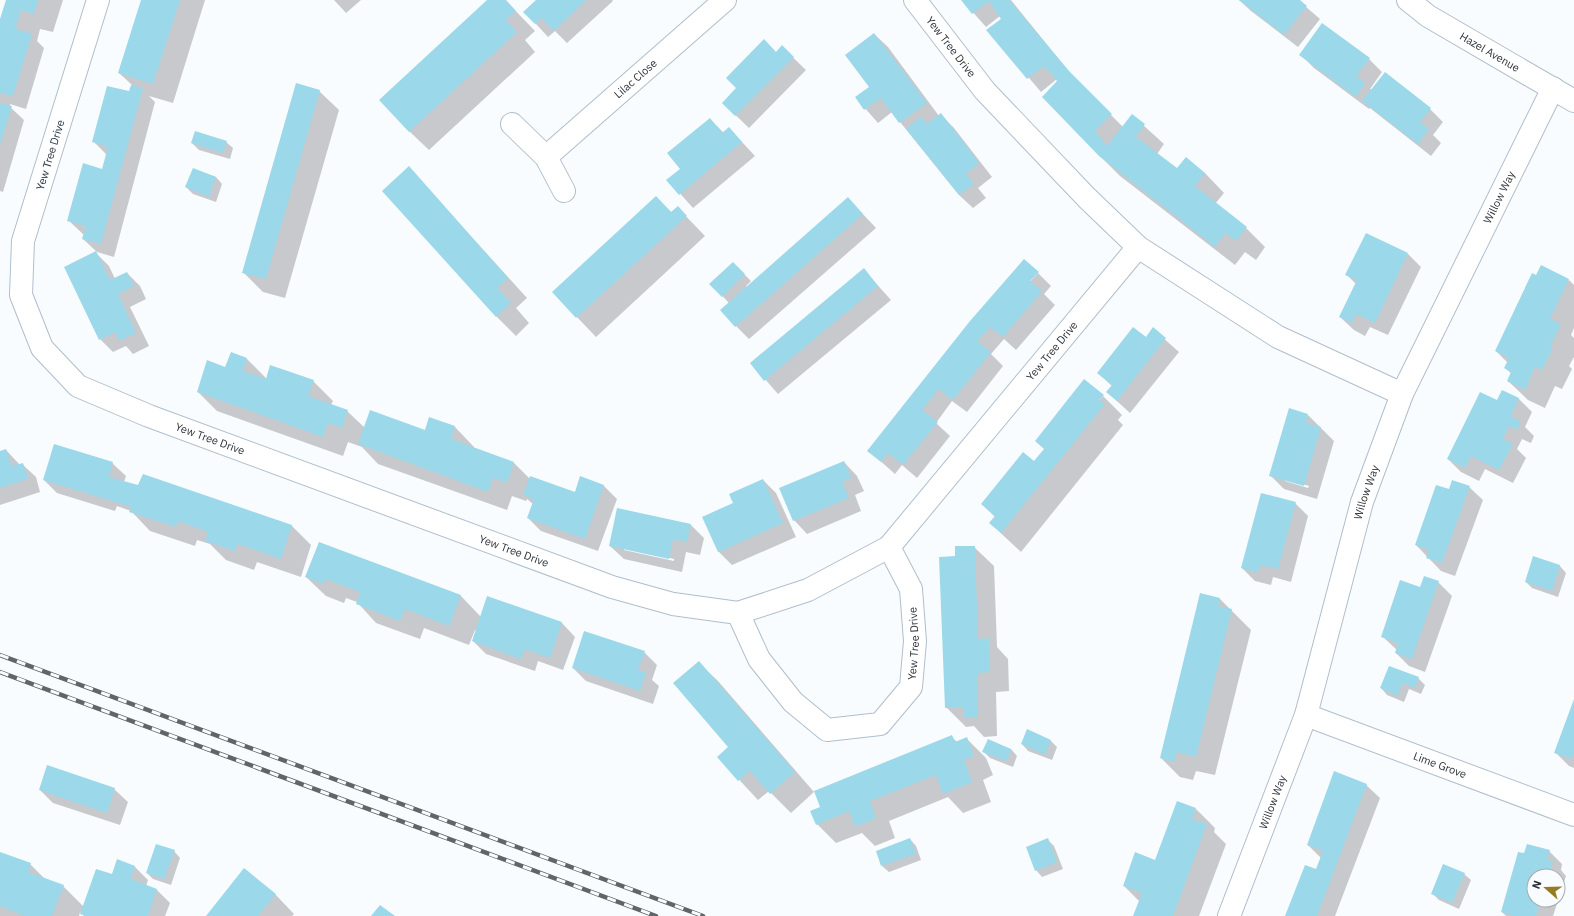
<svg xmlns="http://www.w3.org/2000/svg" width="1574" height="916" font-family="'IBM Plex Sans',sans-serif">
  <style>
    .shadow { fill: #0003; fill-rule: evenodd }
    .building { fill: #9ad8ea }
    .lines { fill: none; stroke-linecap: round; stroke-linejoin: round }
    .minor-casing { stroke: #afbecd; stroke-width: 24 }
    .minor { stroke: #fff; stroke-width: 22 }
    .rail-casing { stroke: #60656a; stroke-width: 4.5 }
    .rail { stroke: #f9fcff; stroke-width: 3; stroke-dasharray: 9; stroke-linecap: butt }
    .labels { text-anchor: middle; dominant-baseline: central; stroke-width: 3; stroke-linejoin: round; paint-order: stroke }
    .street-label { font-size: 11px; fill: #2b3137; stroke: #f9fcff }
  </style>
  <rect width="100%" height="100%" fill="#f9fcff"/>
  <path class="shadow" d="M7,0H63L53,32L40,29L37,41L44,48L26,109L10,104V107L24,120L3,192L0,191V22Z
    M142,0H205L173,103L149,96L155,102L114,257L97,252L83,239L84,235L68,220L103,170L107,155L94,142L130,92L132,85L119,73Z
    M334,0H361L346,13Z
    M489,0H505L535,31L525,40L535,52L429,150L409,131Z
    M538,0H612L613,1L567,43L555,31L548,37L525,12Z
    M962,0H1011L1075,79L1123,127L1132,115L1164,144L1157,154L1177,170L1186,159L1205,173L1224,193L1215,204L1246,228L1265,247L1256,260L1245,252L1235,265L1120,176L1100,156L1059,82L1057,79L1041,92L988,30L1002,19L1000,16L986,27Z
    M1239,0H1298L1320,19L1298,47L1251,11Z
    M874,34L888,47L939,116L941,115L954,128L992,177L978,188L986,198L973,208L959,195L892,112L878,123L856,98L870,87Z
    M782,47L806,70L749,128L723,103Z
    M1301,55L1369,59L1382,72L1370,89L1430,109L1443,122L1433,135L1441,143L1431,156L1370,108L1369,109L1314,68Z
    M319,91L339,110L285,298L263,292L244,273Z
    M710,119L724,133L729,128L755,156L693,208L668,180L682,169Z
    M226,142L233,148L230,159L199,150L192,143Z
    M409,168L527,298L516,308L529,323L516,336L496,316Z
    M193,169L216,177L222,184L216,202L193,194L186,187Z
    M656,197L672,213L678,208L705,236L596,337L553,292Z
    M861,212L876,228L749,339L736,326L729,303L711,284L733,263L751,281L746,286L747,287Z
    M96,253L109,266L115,279L127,273L140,286L146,299L130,307L149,346L133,354L126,346L113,352L100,339Z
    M1408,254L1421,267L1388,335L1370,327L1365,336L1354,330L1340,317L1356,284L1347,275Z
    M864,270L891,300L778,394L751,363Z
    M1038,273L1051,286L1044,294L1055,305L1016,350L1004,339L991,354L1003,366L967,412L952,401L936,423L950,436L917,478L902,465L895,474L868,450Z
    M1569,280L1574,285V328L1571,335L1574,338V357L1569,366L1572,369L1562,389L1555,386L1545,408L1528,400L1508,381L1512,374L1505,368L1508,363L1496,351Z
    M1153,329L1179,352L1130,413L1107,392L1112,386L1098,373L1146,338Z
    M231,353L247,359L267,379L313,381L333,401L331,405L347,411L365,428L425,431L430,418L455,427L474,447V448L514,463L530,479L575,493L581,477L604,486L617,499L598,551L541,531L528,518L533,504L527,499L526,501L512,496L507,510L378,464L362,447L348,442L343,456L217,411L198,392L226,368Z
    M1502,391L1519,399L1532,412L1525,427L1534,436L1531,443L1522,439L1517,449L1526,458L1513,483L1485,469L1479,481L1461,472L1448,459L1497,401Z
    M1103,396L1122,415L1118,420L1123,425L1021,552L990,523L995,517L982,504L1035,463Z
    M1308,415L1334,441L1317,499L1284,489L1270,475ZM1285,479L1309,486L1308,488L1285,481Z
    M6,450L20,465L22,464L36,477L40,492L0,505V452Z
    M844,462L857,476L864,491L855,495L861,511L807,534L794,520Z
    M112,463L126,476L124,482L138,486L143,475L292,526L311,545L301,577L257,562L254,570L226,560L210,544L197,540L195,546L150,531L131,511L117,506L115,511L57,493L44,480Z
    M763,480L776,493L796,537L732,565L719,552L703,517L734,503Z
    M1469,487L1483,500L1455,576L1441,571L1416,545L1449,490Z
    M1295,503L1308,516L1291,582L1273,577L1271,585L1255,581L1242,568Z
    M691,525L704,538L700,555L686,552L682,572L624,559L610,546ZM624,548L674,559V561L624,550Z
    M319,543L461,596L481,617L488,597L562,623L575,637L563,670L538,661L535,671L486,654L473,641L476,630H475L469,645L424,628L420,639L376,623L357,602L346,598L344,603L326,596L306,577Z
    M974,547L994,566L997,647L1008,659L1009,691L996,692L997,736L984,737L974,726L966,727L946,707L956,557Z
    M1534,558L1560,566L1566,573L1558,597L1532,588L1526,582Z
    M1438,582L1452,596L1425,672L1409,666L1396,653L1397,650L1382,636L1421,588Z
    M1219,598L1251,630L1215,775L1196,771L1193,780L1180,777L1161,758Z
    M644,652L657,665L652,680L659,686L653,704L586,681L573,668Z
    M698,662L718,681L814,792L952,737L957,742L966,738L986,758L993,775L983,780L991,802L963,813L948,797L889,821L895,838L875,846L862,833L836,843L817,824L821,808L815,791L791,813L769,791L758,800L718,757L730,747Z
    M1418,678L1425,685L1421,694L1409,689L1404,702L1387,695L1381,688Z
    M1574,702V768L1569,766L1555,752Z
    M1027,731L1051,741L1057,747L1052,760L1028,751L1022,744Z
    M1011,749L1017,756L1013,767L990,758L984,752Z
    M1366,785L1380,798L1335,916H1286L1316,870L1321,858L1308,845Z
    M114,789L128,802L120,825L53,803L40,790Z
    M1196,809L1215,828L1214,832L1226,844L1199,916H1134L1140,902L1124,886L1156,861Z
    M910,839L916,846L921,860L889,872L882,866Z
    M1047,839L1054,846L1063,869L1042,877L1036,870Z
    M174,851L180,858L171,885L153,879L147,873Z
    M1549,851L1562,864L1561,870L1566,876L1553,916H1506L1502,912L1524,855ZM1534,876H1558V900H1534Z
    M0,853L30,864L46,880L63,886L84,907L112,875L118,860L135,867L148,880L146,886L157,890L170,903L165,916H84L80,912L79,916H0Z
    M1464,874L1471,880L1459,909L1439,900L1432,893Z
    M275,894L294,914L292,916H207Z"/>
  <path class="building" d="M6,0H38L34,14L21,10L17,22L16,29L32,34L13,96L0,93V19Z
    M141,0H180L153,84L118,73Z
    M487,0H506L516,11L506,20L517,32L409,132L379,100Z
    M536,0H586L554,31L541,18L535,24L523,12Z
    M961,0H1009L1069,71L1112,114L1095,131L1107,146L1132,114L1145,124L1136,137L1177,168L1186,157L1205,173L1195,186L1247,227L1236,241L1225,233L1215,247L1099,156L1042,97L1057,81L1044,66L1027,79L986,30L1001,19L989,1L972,14Z
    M1239,0H1300L1307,6L1284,35Z
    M1322,23L1370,58L1356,76L1365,83L1356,97L1299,55Z
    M874,33L927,103L899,123L881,98L864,110L855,97L869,87L845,55Z
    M764,39L776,52L782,45L794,57L735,116L722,103L736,88L726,78Z
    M1385,72L1431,108L1420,122L1429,129L1418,144L1362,101Z
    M296,83L320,90L266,279L242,273Z
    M131,85L143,88L101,244L82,239L86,226L67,221L83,163L102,169L108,147L92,142L107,86L129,91Z
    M0,103L12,106L0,145Z
    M941,113L979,163L966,174L974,184L959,195L906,129L921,117L927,124Z
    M710,118L722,133L729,127L742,142L679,195L666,180L680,169L667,153Z
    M195,131L227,141L223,153L191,143Z
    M409,166L508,278L497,288L511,303L496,317L382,191Z
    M193,168L216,177L209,197L185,187Z
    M656,196L671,212L678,206L687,216L576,318L552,292Z
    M848,197L863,214L735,327L720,310Z
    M1366,233L1408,253L1375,323L1356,314L1352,323L1339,317L1357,280L1345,275Z
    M96,251L110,280L127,272L134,286L118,294L136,333L119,341L115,332L99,340L64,267Z
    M1024,259L1039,272L1030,281L1042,291L1003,337L990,327L977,341L991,352L953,400L939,389L933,396L922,410L938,422L903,465L888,453L881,462L867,451L970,321Z
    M733,262L745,274L722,297L709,284Z
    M1541,265L1569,279L1550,319L1561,324L1550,347L1553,348L1542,370L1535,367L1525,390L1507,381L1511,372L1504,368L1509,358L1495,351L1532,273L1536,275Z
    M864,268L878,286L764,381L750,363Z
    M1133,327L1146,337L1153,327L1166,338L1117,401L1106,392L1112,385L1097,373Z
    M231,352L247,358L243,371L266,379L270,365L314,380L308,396L348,410L342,428L328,423L323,437L197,392L207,360L225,367Z
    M1084,379L1104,395L1099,400L1105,404L1001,533L989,523L995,516L981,504L1023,452L1034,461L1044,449L1035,441Z
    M1502,390L1519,398L1511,416L1521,422L1517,430L1509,426L1503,439L1513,444L1499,470L1471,456L1465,468L1447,459L1480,392L1497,400Z
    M1289,408L1308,414L1306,423L1321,427L1304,486L1269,476Z
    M370,410L425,430L429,417L455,426L451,439L514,462L507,483L493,478L488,492L358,444Z
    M54,444L113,462L109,477L138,485L143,474L292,525L281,559L238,544L235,551L205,541L208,532L178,521L176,527L129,512L132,507L43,480Z
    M6,449L12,466L23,463L28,479L0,488V451Z
    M844,461L851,478L842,482L849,498L793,521L779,488Z
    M530,476L575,492L580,476L604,485L585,539L527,518L534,499L523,495Z
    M763,479L783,523L718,552L702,517L733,503L729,494Z
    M1452,480L1470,486L1442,563L1426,558L1429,550L1415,545L1436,485L1449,489Z
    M1261,493L1296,502L1278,569L1260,565L1258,573L1241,568Z
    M617,508L691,524L687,542L673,539L669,559L609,546Z
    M319,542L461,595L449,626L405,609L400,621L356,604L360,592L326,579L324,584L305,577Z
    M955,546H975L978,639L989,638L990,672L977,673L978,717L963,718V707L945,708L939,557L955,556Z
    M1533,556L1560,565L1552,591L1525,582Z
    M1424,576L1439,581L1412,659L1395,653L1398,643L1381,637L1400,580L1420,587Z
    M1200,593L1220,598L1218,606L1232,609L1196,757L1177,752L1174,762L1160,758Z
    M487,596L562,622L550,658L525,649L521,659L472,641Z
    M584,631L645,651L638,670L646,672L640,691L572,668Z
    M699,661L795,772L770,794L750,771L738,781L717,757L728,747L673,683Z
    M1389,666L1419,677L1415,688L1402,683L1398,696L1380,688Z
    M1574,699V753L1572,759L1554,753Z
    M1027,729L1051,740L1045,755L1021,744Z
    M952,735L955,742L967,737L974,756L964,760L972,782L943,794L936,775L870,801L876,818L855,827L849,811L816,825L810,811L820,807L814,791Z
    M988,739L1011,749L1007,761L982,752Z
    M47,765L115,788L107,813L39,790Z
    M1334,771L1367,784L1317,916H1285L1305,865L1316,869L1323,851L1307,845Z
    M1177,801L1196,808L1192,819L1207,824L1173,916H1133L1142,893L1123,886L1135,852L1155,860Z
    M910,838L916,854L881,866L876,851Z
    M1048,838L1057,862L1035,871L1026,847Z
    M156,844L175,850L164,879L146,873Z
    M1527,844L1550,850L1547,860L1553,861L1549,876H1534V900H1541L1536,916H1514L1501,912L1518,852L1524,853Z
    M0,852L31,863L28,872L64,885L52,916H25L0,906Z
    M117,859L135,866L131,879L157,889L148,916H86L80,914L96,869L112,874Z
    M1443,864L1465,873L1452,903L1431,894Z
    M244,868L276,894L258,916H206Z
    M380,905L395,916H371Z"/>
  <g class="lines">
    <defs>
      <g id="minor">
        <path id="s1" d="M98,0L23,241L21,295L42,348L78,386L149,416L612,587L673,604L738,613L759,659L793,702L827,730L880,724L911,687L915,641L911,589L889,547L1138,247"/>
        <path id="s2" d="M915,0L985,91L1087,198L1138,247L1278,337L1402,394"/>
        <path id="s3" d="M1408,0L1428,16L1574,101"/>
        <path d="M512,124L546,157L564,191"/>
        <path id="s4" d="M546,157L725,0"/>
        <path d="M738,613L808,590L889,547"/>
        <path id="s5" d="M1306,715L1574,815"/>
        <path id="s6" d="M1229,916L1306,715L1362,502L1402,394L1553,88"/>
      </g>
    </defs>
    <use href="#minor" class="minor-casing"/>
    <use href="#minor" class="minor"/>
    <defs>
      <path id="rail" d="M0,655L703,916
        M0,672L656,916"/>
    </defs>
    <use href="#rail" class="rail-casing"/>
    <use href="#rail" class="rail"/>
  </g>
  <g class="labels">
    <g class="street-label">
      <text stroke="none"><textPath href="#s2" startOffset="59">Yew Tree Drive</textPath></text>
      <text stroke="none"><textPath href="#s3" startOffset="97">Hazel Avenue</textPath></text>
      <text stroke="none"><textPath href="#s4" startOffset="119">Lilac Close</textPath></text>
      <text transform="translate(50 155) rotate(-73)">Yew Tree Drive</text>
      <text stroke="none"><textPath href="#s6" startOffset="770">Willow Way</textPath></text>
      <text stroke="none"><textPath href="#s1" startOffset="1767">Yew Tree Drive</textPath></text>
      <text stroke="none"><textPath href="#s1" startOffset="558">Yew Tree Drive</textPath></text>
      <text stroke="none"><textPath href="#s6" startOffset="446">Willow Way</textPath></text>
      <text stroke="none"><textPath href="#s1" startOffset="882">Yew Tree Drive</textPath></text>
      <text stroke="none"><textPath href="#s1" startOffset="1410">Yew Tree Drive</textPath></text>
      <text stroke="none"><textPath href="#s5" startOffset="143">Lime Grove</textPath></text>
      <text stroke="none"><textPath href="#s6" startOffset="122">Willow Way</textPath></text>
    </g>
  </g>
  <g transform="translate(1546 888) rotate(290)"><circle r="19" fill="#f9fcff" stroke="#a7abaf"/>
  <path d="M0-3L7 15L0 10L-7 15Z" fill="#957b22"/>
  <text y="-6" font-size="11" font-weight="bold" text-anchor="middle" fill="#2b3137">N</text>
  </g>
</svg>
